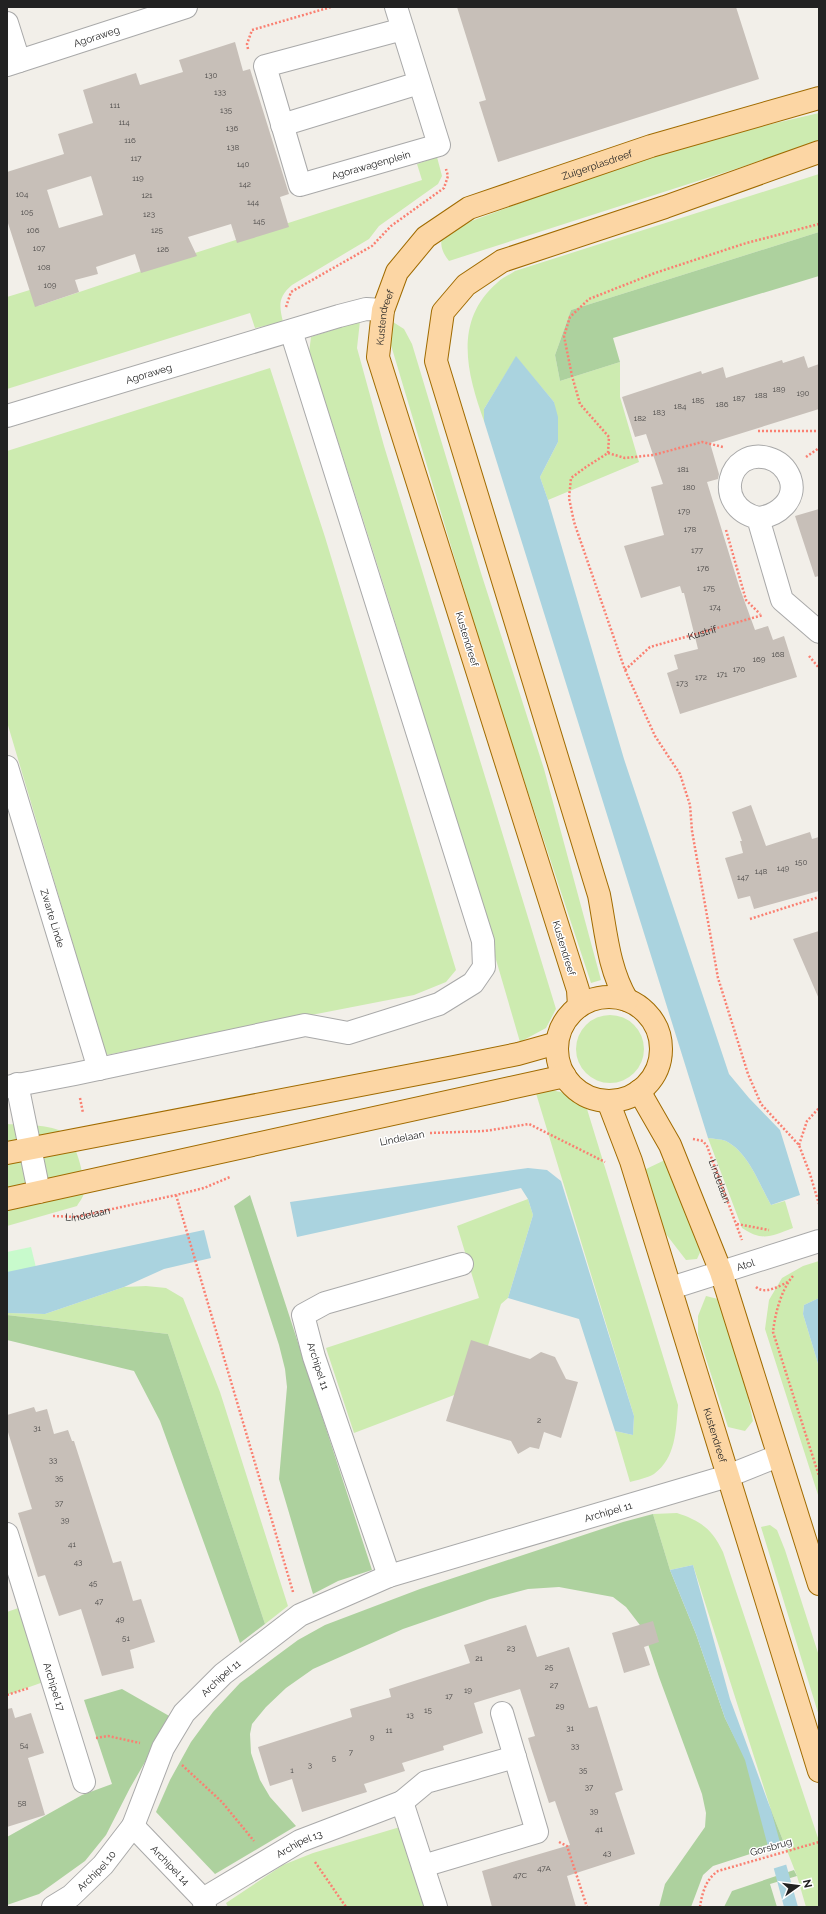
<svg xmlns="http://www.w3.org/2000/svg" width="826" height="1914" font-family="Raleway,sans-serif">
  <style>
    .grass { fill: #cdebb0 }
    .forest { fill: #add19e }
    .park { fill: #c8facc }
    .water { fill: #aad3df }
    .pier { fill: #f2efe9 }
    .building { fill: #c7bfb8; fill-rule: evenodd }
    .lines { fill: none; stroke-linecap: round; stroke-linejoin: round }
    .minor-casing { stroke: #a9a9a9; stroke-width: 24 }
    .major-casing { stroke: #a06b00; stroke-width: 24 }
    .path { stroke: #fa8072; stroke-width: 2.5; stroke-dasharray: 2 2; stroke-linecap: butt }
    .minor { stroke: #fff; stroke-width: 22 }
    .major { stroke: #fcd6a4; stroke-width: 22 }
    .labels { text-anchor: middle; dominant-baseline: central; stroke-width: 3; stroke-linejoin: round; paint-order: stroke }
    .number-label { font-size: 8px; fill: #4b4948 }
    .street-label { font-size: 10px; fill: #222; stroke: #fff }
  </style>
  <rect width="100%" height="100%" fill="#f2efe9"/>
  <path class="grass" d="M819,113V142L449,261C440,250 437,237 450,229L652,154L699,141Z
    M437,157L442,176L438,184L379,226L369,239L292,285C278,297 279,305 283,322L255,328L250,313L7,389V297L33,289L38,306L195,253L422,180L417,164Z
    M819,174V232L571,310L555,355L560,381L620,362V397L639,462L548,500L540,477L558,442L554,402L516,357L484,409V421C467,374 453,321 497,283C502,278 509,275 515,271Z
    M360,321L357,348L384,446L556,1009L546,1028L520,1042C453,811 385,581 309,353L311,337Z
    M393,322L404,329L412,344L481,573L544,769L601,980L591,983L491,680L385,325Z
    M270,368L325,537L456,970L446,982L414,995L106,1055L7,722V451Z
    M576 1049a34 34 0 1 1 68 0a34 34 0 1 1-68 0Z
    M545,1089L561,1092L587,1109L678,1405C676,1430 676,1458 654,1474C647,1478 637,1480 630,1482L615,1431L633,1435L634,1416L535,1090Z
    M7,1124C22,1125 52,1124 64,1133C77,1142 85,1178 84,1193C83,1198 79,1202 77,1206L7,1226Z
    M708,1138C714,1139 721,1139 726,1141C749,1153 759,1184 771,1205L785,1201L793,1228C771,1236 763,1242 742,1228Z
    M667,1159L703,1246L697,1259L686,1260L662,1229L644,1170Z
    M528,1199L533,1215L508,1298L501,1304L476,1384L470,1389L354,1433L326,1348L479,1298L457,1226Z
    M819,1261V1298L804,1305L803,1314L819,1367V1498L765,1329L769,1300L782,1278L803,1266Z
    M146,1286L166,1288L183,1298L220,1392L288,1606L265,1624L168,1334L7,1315V1313L45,1314L124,1287Z
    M706,1296L718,1299L745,1383L753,1421L745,1431L728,1427L698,1334V1316Z
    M677,1513C701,1521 712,1529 723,1552L819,1841V1907H806L797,1876L771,1810L693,1565L670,1570L653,1514Z
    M770,1525L777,1530L785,1550L819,1656V1716L761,1527Z
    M24,1606L49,1680L7,1695V1612Z
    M400,1827L425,1907H228L226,1903L283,1865L313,1853Z"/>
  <path class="forest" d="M819,232V276L613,338L620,362L560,381L555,355L571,310Z
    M250,1195L372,1570L338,1581L313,1594L279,1479L287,1387L285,1369L279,1345L234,1206Z
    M7,1315L168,1334L265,1624L240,1643L160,1421L134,1371L7,1340Z
    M653,1514L670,1570L696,1634L725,1718L771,1810L784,1843L713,1866L703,1875L691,1907H659L665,1884L705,1827L706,1813L702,1794L659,1677L643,1629L626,1607L613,1597L559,1587L528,1589L490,1599L403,1629L313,1669L286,1688L266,1707L252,1724L250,1734L251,1753L260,1780L270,1797L296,1826L215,1874L156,1812L170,1780L191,1742L213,1712L240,1683L298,1640L325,1625L420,1589L623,1522Z
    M122,1689L171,1717L130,1788L106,1835L85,1861L39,1894L7,1905V1837L82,1795L112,1784L84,1700Z
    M794,1870L797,1876L770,1884L777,1907H724L732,1891Z"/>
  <path class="park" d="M31,1247L42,1292L7,1302V1252Z"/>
  <path class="water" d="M516,356L554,402L558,417V442L540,477L548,500L624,759L729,1074L749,1098L780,1130L800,1195L771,1205C759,1184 749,1153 726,1141C721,1139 714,1139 708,1138L484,421V409Z
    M528,1168L547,1170L561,1181L634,1416L633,1435L615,1431L579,1319L508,1298L533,1215L528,1199L521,1188L297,1237L290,1202Z
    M204,1230L211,1258L164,1269L124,1287L45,1314L7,1313V1272Z
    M819,1298V1367L803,1314L804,1305Z
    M693,1565L730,1699L771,1810L798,1907H784L745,1760L725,1718L696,1634L670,1570Z"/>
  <path class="pier" d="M783,1843L788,1864L772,1869L767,1848Z"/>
  <path class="building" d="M457,7H736L759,79L498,162L479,102L486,100Z
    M235,42L243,71L250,69L289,194L280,197L289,227L237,243L231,224L188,237L197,256L141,273L135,254L96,267L98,274L75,280L79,292L35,307L7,220V172L64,154L58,134L93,123L83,90L136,73L140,85L183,72L179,60ZM91,176L103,215L59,228L47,190Z
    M804,356L808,368L819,364V409L710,443L719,474L718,479L707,482L739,586L755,630L768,626L773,640L784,636L797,677L680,714L667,673L678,669L674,655L698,649L684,593H682L680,586L641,598L624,546L664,535L651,487L663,484L646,434L635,437L622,397L701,371L702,374L723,367L726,378L782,360L783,363Z
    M819,509V576L815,577L795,516Z
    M751,805L766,846L810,832L812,839L819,837V891L754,909L750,896L738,899L725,858L743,853L740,841H742L732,812Z
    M819,931V999L793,939Z
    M471,1340L530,1359L541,1352L555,1357L566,1379L578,1382L561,1438L544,1432L539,1449L530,1447L518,1454L511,1441L446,1421Z
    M34,1407L36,1412L47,1409L54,1434L68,1430L72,1441H74L113,1563L121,1561L133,1601L141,1599L155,1642L130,1650L134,1668L102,1676L81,1609L59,1616L45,1575L38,1577L18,1513L32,1509L7,1429V1415Z
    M653,1621L659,1642L644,1647L650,1665L624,1673L612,1633Z
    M526,1625L537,1657L569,1647L589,1708L597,1706L623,1790L615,1793L635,1854L567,1876L576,1907H492L482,1871L570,1845L555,1801L549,1803L531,1748L528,1738L535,1736L520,1689L474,1703L483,1733L443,1746L444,1750L402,1763L405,1771L364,1784L367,1792L302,1812L292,1779L270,1786L258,1747L352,1717L350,1709L391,1697L389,1689L470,1663L464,1645Z
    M12,1708L15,1718L31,1713L44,1753L28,1758L45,1815L7,1827V1709Z"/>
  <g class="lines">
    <defs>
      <g id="minor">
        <path d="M396,7L439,145L300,185L265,66L403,29"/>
        <path d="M7,23L19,61"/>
        <path id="s4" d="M7,65L186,7"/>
        <path d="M282,125L419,83"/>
        <path id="s5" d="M7,416L339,316L366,309L383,310"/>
        <path d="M758,518C777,516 798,500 790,478C786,468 779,461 768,458C729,447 711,506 758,518L782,600L819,632"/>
        <path id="s6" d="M7,767L99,1069"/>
        <path d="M17,1084L39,1192"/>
        <path d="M7,1087L75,1074L305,1025L348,1033L402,1016L439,1004L473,983L484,967L483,941L291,331"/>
        <path id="s7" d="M671,1288L819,1241"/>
        <path id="s8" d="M7,1534L84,1782"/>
        <path d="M389,1576L314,1357L303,1315L325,1303L462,1264"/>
        <path d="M402,1802L436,1907"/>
        <path id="s9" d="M133,1826L203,1899L205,1907"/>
        <path d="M423,1866L537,1832L502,1713"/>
        <path id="s10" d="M203,1899L300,1841L402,1802L426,1782L515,1757"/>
        <path id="s11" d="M53,1907L71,1896L103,1865L133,1826L163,1748L184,1713L223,1674L300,1615L389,1576L728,1476L778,1456"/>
      </g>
      <g id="major">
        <circle cx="609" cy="1049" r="52"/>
        <path d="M627,1000C608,968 606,931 599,895L436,361L443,312L466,285L502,261L665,207L819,152"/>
        <path id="s12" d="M579,1006L578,990L378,357L383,310L397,272L426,237L469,208L651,146L819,98"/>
        <path d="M639,1091L670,1145L721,1272L819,1584"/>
        <path id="s13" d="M608,1101L631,1161L819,1771"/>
        <path d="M7,1153L454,1067L518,1054L557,1043"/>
        <path d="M7,1199L565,1076"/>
      </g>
    </defs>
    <use href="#minor" class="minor-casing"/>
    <use href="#major" class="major-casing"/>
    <g class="path">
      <path d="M248,49L247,44L252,30L331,7"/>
      <path d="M819,224L743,244L655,273L589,299L570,317L564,336L572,376L580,404L609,437L608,453L586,467L571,478L569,498L574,522L625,670L655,736L680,774L690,805L692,831L718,978L748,1074L761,1104L799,1145L810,1174L819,1204"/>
      <path d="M286,307L291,292L372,246L391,226L444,188L448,176L446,169"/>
      <path d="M758,431H819"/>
      <path d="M608,453L625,458L653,455L702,442L723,447"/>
      <path d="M806,457L819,448"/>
      <path d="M726,530L746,600L760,614"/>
      <path d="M809,656L819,668"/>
      <path id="s1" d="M625,670L650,647L763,615"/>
      <path d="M750,919L819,897"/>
      <path d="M80,1098L83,1113"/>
      <path d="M430,1133L485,1131L529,1124L605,1162"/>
      <path id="s2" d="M693,1139L703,1141L707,1146L742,1240"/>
      <path d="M799,1145L807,1121L819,1108"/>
      <path d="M176,1195L293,1592"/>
      <path id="s3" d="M53,1216L76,1217L176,1195L204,1188L230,1177"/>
      <path d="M737,1224L769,1230"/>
      <path d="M793,1276C781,1290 775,1314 773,1332L819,1476"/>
      <path d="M756,1287C765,1295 779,1286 788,1282"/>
      <path d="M7,1695L29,1688"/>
      <path d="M96,1738L108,1736L140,1743"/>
      <path d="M182,1765L222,1802L254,1841"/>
      <path d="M559,1842L567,1846L587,1907"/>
      <path d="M315,1862L346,1907"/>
      <path d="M700,1907C702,1893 706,1879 718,1871L819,1842"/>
    </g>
    <use href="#minor" class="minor"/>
    <use href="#major" class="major"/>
  </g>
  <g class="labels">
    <g class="number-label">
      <text x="211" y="75">130</text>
      <text x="220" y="92">133</text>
      <text x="115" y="105">111</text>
      <text x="226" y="110">135</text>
      <text x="124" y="122">114</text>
      <text x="232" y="128">136</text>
      <text x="130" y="140">116</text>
      <text x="233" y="147">138</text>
      <text x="136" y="158">117</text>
      <text x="243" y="164">140</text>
      <text x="138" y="178">119</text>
      <text x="245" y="184">142</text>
      <text x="22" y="194">104</text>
      <text x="147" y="195">121</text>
      <text x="253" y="202">144</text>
      <text x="27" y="212">105</text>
      <text x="149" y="214">123</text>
      <text x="259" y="221">145</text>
      <text x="33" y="230">106</text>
      <text x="157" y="230">125</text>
      <text x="39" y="248">107</text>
      <text x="163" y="249">126</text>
      <text x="44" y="267">108</text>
      <text x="50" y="285">109</text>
      <text x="779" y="389">189</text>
      <text x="803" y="393">190</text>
      <text x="761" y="395">188</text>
      <text x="739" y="398">187</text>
      <text x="698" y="400">185</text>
      <text x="722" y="404">186</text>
      <text x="680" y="406">184</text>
      <text x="659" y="412">183</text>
      <text x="640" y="418">182</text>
      <text x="683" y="469">181</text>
      <text x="689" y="487">180</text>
      <text x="684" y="511">179</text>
      <text x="690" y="529">178</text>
      <text x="697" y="550">177</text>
      <text x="703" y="568">176</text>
      <text x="709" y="588">175</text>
      <text x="715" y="607">174</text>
      <text x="778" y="654">168</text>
      <text x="759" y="659">169</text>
      <text x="739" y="669">170</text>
      <text x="722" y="674">171</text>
      <text x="701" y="677">172</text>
      <text x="682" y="683">173</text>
      <text x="801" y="862">150</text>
      <text x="783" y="868">149</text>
      <text x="761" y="871">148</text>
      <text x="743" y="877">147</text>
      <text x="539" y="1420">2</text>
      <text x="37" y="1428">31</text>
      <text x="53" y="1460">33</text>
      <text x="59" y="1478">35</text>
      <text x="59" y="1503">37</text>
      <text x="65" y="1520">39</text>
      <text x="72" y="1544">41</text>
      <text x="78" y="1562">43</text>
      <text x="93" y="1583">45</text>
      <text x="99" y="1601">47</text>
      <text x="120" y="1619">49</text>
      <text x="126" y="1638">51</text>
      <text x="511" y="1648">23</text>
      <text x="479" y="1658">21</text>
      <text x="549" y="1667">25</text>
      <text x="554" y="1685">27</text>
      <text x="468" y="1690">19</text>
      <text x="449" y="1696">17</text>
      <text x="560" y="1706">29</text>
      <text x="428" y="1710">15</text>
      <text x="410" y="1715">13</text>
      <text x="570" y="1728">31</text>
      <text x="389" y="1730">11</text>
      <text x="372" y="1737">9</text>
      <text x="24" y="1745">54</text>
      <text x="575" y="1746">33</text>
      <text x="351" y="1752">7</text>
      <text x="334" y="1758">5</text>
      <text x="310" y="1765">3</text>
      <text x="292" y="1770">1</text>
      <text x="583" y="1770">35</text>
      <text x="589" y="1787">37</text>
      <text x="22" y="1803">58</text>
      <text x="594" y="1811">39</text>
      <text x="599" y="1829">41</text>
      <text x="607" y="1853">43</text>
      <text x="544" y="1868">47A</text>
      <text x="520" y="1875">47C</text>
    </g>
    <g class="street-label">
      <text stroke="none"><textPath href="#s4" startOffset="94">Agoraweg</textPath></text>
      <text transform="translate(371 165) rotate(-16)">Agorawagenplein</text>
      <text stroke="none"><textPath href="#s12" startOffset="1000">Zuigerplasdreef</textPath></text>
      <text stroke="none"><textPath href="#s12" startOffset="720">Kustendreef</textPath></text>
      <text stroke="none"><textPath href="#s5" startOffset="148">Agoraweg</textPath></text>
      <text stroke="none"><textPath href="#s1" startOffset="88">Kustrif</textPath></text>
      <text transform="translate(467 639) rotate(73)">Kustendreef</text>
      <text stroke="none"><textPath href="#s6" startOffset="158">Zwarte Linde</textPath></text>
      <text transform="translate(564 948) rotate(73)">Kustendreef</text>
      <text transform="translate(402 1138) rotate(-11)">Lindelaan</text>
      <text stroke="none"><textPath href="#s2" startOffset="54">Lindelaan</textPath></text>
      <text stroke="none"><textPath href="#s3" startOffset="35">Lindelaan</textPath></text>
      <text stroke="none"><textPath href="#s7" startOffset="78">Atol</textPath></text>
      <text transform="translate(318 1366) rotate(72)">Archipel 11</text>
      <text stroke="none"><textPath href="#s13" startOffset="351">Kustendreef</textPath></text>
      <text stroke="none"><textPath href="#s11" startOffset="717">Archipel 11</textPath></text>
      <text stroke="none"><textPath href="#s11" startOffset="290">Archipel 11</textPath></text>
      <text stroke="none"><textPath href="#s8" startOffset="160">Archipel 17</textPath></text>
      <text stroke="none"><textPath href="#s10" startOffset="111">Archipel 13</textPath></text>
      <text transform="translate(771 1847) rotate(-16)">Gorsbrug</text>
      <text stroke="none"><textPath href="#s9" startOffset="54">Archipel 14</textPath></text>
      <text stroke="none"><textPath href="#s11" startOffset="57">Archipel 10</textPath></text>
    </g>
  </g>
  <rect width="826" height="1914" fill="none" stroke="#222222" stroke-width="16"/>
  <g transform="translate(798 1886) rotate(76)" stroke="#ffffff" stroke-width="3" paint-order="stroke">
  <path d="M0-3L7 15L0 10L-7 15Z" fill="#222222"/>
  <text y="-6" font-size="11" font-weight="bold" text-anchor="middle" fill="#222222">N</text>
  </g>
</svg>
